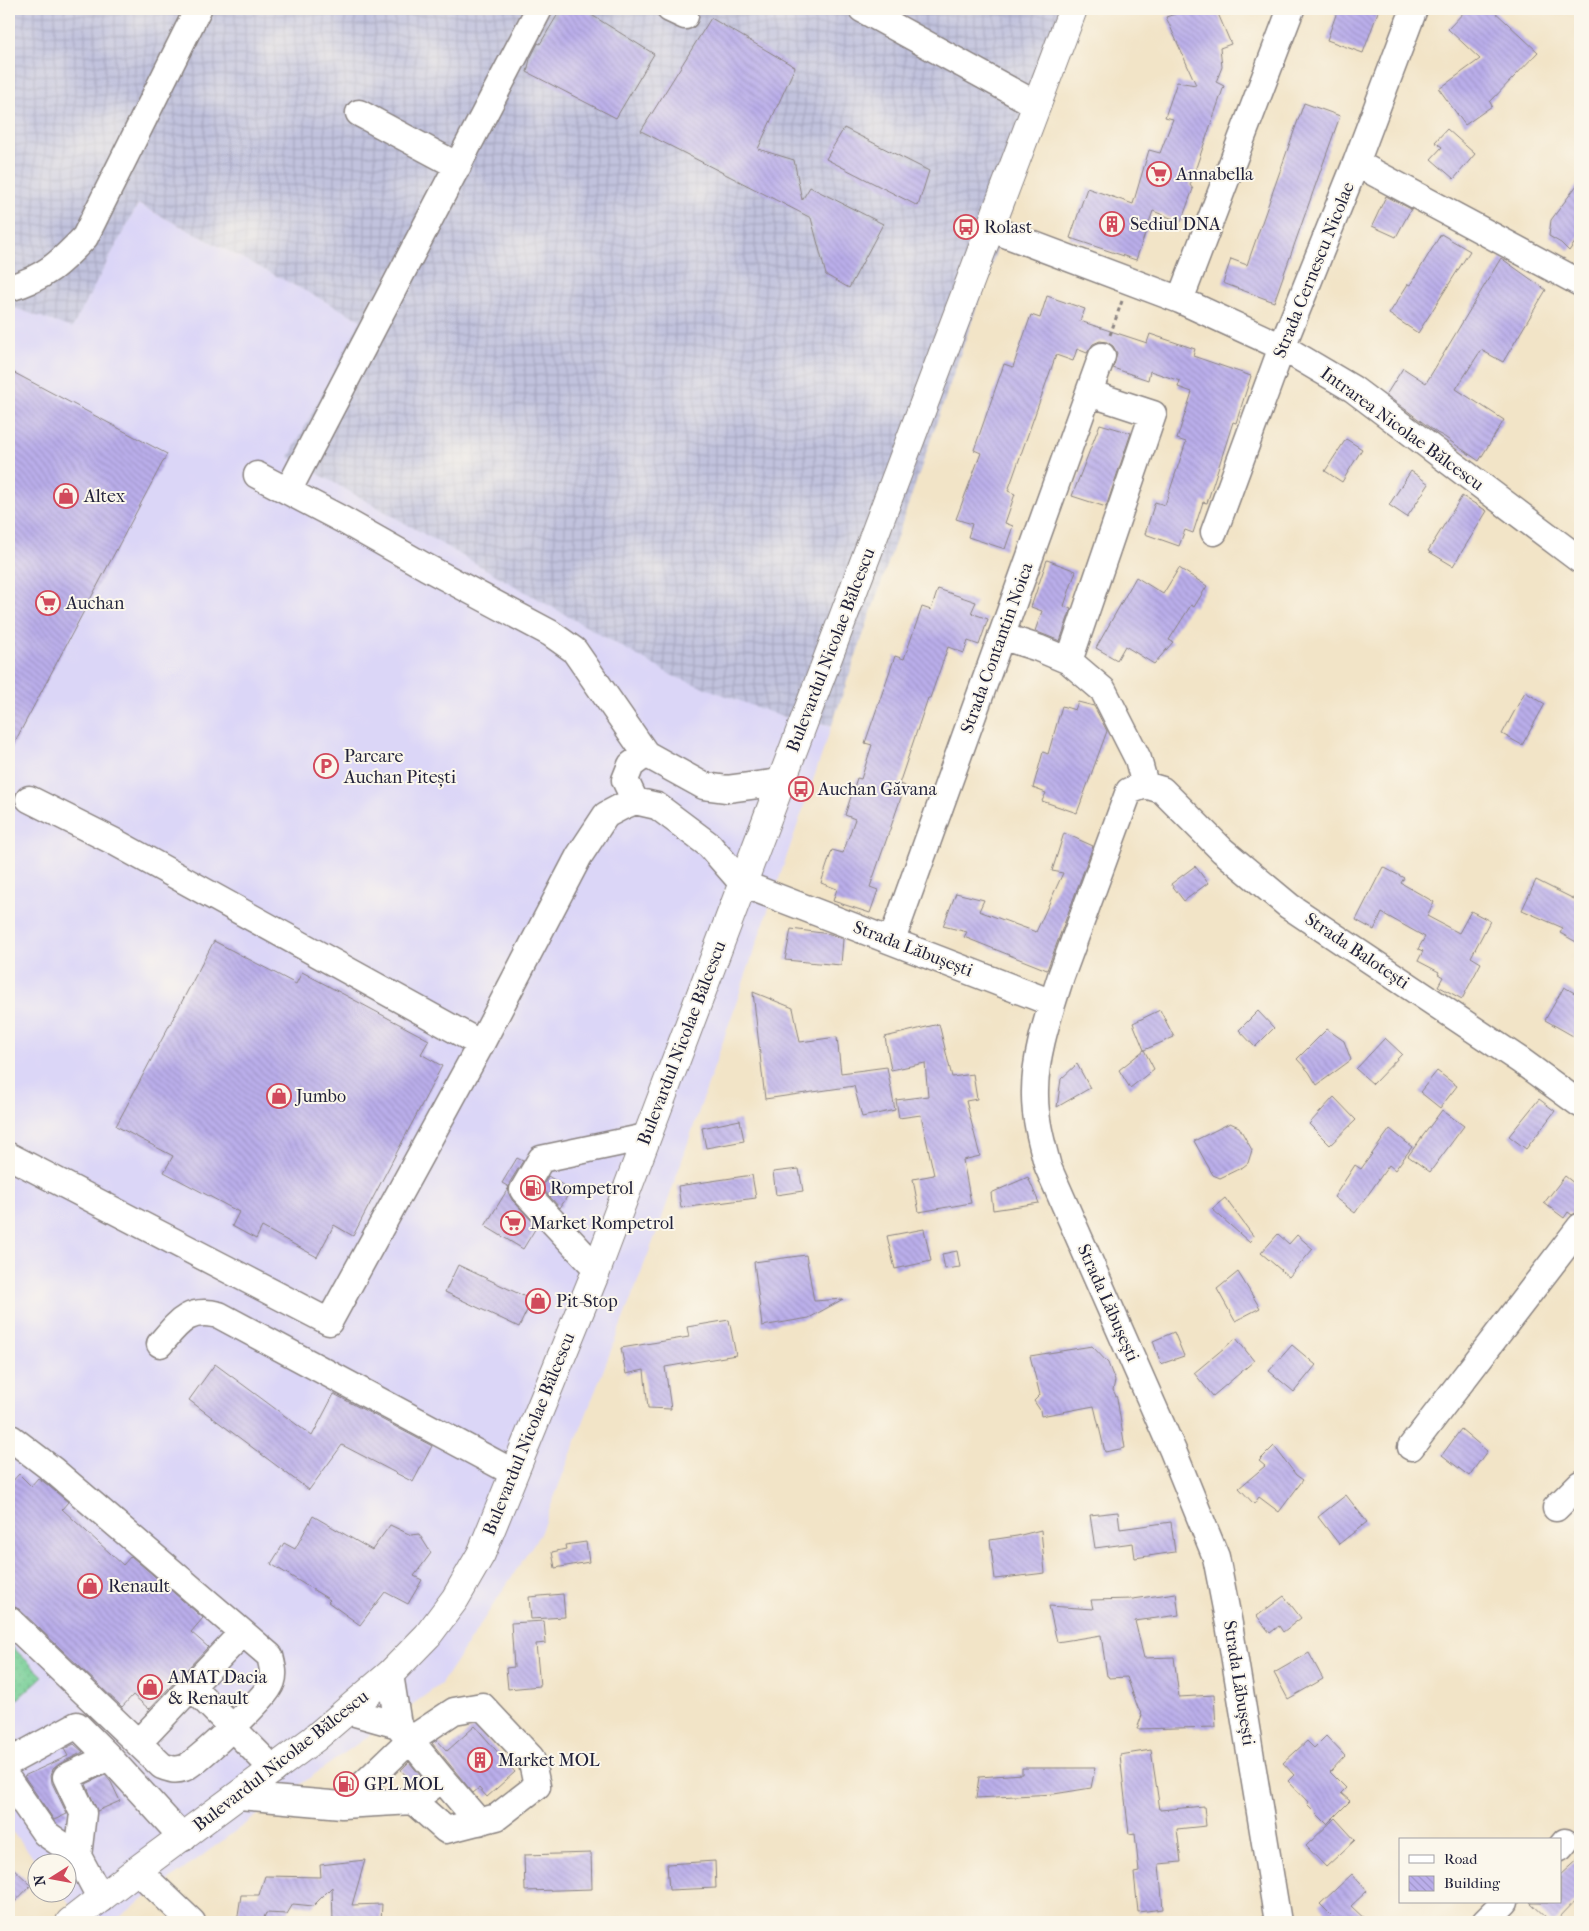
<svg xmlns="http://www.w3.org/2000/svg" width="1589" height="1931" font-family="'IM FELL French Canon',serif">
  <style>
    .built { fill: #dbd6f7 }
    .industrial { fill: url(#industrial-grid) }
    .grass { fill: url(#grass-dots); stroke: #4a7868 }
    .building { fill: url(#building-back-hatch) }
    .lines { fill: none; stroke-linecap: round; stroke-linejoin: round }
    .minor-casing { stroke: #8a8381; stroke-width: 29 }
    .major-casing { stroke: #8a8381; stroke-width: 30 }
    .path { stroke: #8a8381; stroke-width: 3; stroke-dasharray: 4 4; stroke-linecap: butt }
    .minor { stroke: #fff; stroke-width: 26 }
    .major { stroke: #fff; stroke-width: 28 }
    .labels { text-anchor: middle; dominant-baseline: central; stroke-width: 4; stroke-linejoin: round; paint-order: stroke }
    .poi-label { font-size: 18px; fill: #22223b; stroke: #fbf7ec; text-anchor: start }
    .street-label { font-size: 18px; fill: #22223b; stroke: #fbf7ec }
  </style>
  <defs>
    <pattern id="industrial-grid" width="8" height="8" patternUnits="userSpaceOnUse" patternTransform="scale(1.25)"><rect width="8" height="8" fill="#c1c2dd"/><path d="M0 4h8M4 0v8" fill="none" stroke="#a6a6bf"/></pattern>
    <pattern id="grass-dots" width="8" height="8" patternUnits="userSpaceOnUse" patternTransform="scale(1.25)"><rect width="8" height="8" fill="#72cd94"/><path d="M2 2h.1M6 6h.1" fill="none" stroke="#62b080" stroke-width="1.8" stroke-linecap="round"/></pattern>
    <pattern id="building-back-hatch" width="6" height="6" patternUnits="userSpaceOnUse" patternTransform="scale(1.25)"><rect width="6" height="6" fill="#baaeea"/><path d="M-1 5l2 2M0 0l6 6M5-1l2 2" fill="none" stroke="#a095ca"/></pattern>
  </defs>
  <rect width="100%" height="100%" fill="#fbf7ec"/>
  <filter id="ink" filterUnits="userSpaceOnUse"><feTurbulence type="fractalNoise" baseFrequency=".02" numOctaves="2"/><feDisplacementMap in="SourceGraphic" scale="10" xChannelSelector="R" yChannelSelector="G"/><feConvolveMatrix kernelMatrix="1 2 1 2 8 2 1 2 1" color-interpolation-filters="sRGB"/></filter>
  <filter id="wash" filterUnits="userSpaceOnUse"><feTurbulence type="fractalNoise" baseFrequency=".0096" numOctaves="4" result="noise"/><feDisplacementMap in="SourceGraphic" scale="20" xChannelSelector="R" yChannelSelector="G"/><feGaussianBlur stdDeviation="1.12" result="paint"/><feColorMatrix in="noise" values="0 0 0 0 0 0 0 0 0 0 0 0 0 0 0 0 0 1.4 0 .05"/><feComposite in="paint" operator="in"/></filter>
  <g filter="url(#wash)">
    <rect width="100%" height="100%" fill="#f2e4c7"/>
    <path class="built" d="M138,204L362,320L290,457L780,716L832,725L661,1221L540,1534L441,1684L238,1829L113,1922H85L62,1894H68V1864L38,1863L9,1828V1707L43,1676L9,1644V306L72,327Z"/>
    <path class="industrial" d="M9,9H1080L832,725L780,716L673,676L289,457L361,320L138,204L72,328L9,306Z"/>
    <path class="grass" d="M9,1644L43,1676L9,1707Z"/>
    <g id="blocks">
      <path class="building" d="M561,9H582L654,54L616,118L527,72L530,59L538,43L540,44Z
        M1173,9H1216L1231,44L1220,48L1222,67L1216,82L1224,86L1190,185L1193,189L1181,222L1153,211L1136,260L1070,238L1087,188L1133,204L1149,150L1160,153L1173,119L1165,117L1177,82L1196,85L1166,17L1175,14Z
        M1338,9H1379L1363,53L1327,40Z
        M1467,9H1492L1538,52L1490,102L1492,106L1465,125L1439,89L1480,59L1448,29Z
        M711,18L795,67L758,149L794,160L802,200L810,187L883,224L849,288L826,275L811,218L641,131Z
        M1304,103L1340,116L1274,302L1223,283L1231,259L1247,265Z
        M844,128L929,171L918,206L826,159Z
        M1447,129L1475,154L1454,179L1431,159L1442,147L1435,142Z
        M1580,181V235L1569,251L1561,243L1549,236L1551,220Z
        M1386,196L1411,209L1396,237L1372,226Z
        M1441,234L1470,251L1418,333L1389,314L1408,284L1410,285Z
        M1501,258L1546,290L1503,362L1481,350L1456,389L1504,420L1479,461L1443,436L1437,433L1386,395L1403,368L1426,383Z
        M1047,296L1085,309L1080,321L1147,343L1150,334L1195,349L1193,356L1251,376L1236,423L1233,422L1207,503L1203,502L1193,533L1185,530L1179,546L1145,534L1155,502L1165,505L1186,442L1177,439L1192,392L1178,387L1180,381L1150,371L1148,380L1113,368L1117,353L1113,346L1107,342L1100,341L1093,344L1087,353L1077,349L1073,361L1056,355L1008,491L1015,494L1005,523L1013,526L1005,549L968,537L972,524L956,519L981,453L974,450L1004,364L1013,367L1031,315L1040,318Z
        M9,370L167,454L9,753Z
        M1100,424L1131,433L1106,507L1072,496Z
        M1346,439L1362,449L1342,482L1325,471Z
        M1411,471L1429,484L1407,517L1389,505Z
        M1462,496L1487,511L1453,566L1428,551Z
        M1047,560L1076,571L1064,606L1071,609L1060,641L1035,631L1042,611L1031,607Z
        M1179,568L1207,586L1194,607L1191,605L1169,640L1173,642L1154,664L1125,646L1117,660L1096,648L1136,577L1163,594Z
        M938,589L976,602L971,613L988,619L979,645L968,641L964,653L948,647L930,698H928L899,784L905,786L870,887L878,890L870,913L833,901L837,889L821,883L832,850L843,853L855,819L845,815L857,778L861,779L872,745L865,743L895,656L904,659L922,607L931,610Z
        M1525,692L1545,704L1522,745L1502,734Z
        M1078,702L1094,706L1107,731L1077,813L1042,801L1046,793L1033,788L1043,752L1048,754L1062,706L1075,710Z
        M1064,833L1093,846L1047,970L964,937L967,932L943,926L956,893L984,900L979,911L1036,932L1063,873L1052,871Z
        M1195,866L1208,883L1184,901L1171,884Z
        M1383,867L1404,878L1401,883L1434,902L1427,916L1459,933L1471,911L1490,921L1471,957L1481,963L1462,999L1438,986L1443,977L1438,974L1439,972L1418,961L1423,951L1418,949L1425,937L1382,913L1374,930L1356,920Z
        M1536,880L1580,902V944L1560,933L1563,928L1522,910Z
        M791,929L830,934L843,939L841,965L785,960Z
        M214,941L296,984L302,972L429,1040L421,1054L442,1066L353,1236L334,1225L317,1257L262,1227L256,1239L232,1226L239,1212L164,1172L173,1156L116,1126Z
        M1564,987L1580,996V1040L1545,1020Z
        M753,992L793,1008L800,1042L837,1037L841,1073L887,1067L895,1110L862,1117L854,1086L765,1099Z
        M1160,1010L1174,1037L1144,1050L1133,1023Z
        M1258,1011L1274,1028L1255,1047L1239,1030Z
        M939,1024L952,1077L973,1074L977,1099L966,1101L980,1156L963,1160L971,1203L919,1212L913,1179L934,1175L921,1115L899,1118L896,1100L928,1096L925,1063L891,1070L885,1037Z
        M1327,1029L1344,1041L1351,1060L1317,1085L1309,1072L1297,1059Z
        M1385,1038L1402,1054L1373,1084L1356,1069Z
        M1144,1050L1154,1069L1130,1088L1119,1070Z
        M1077,1064L1090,1088L1057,1107L1061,1079Z
        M1437,1071L1457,1086L1440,1108L1420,1092Z
        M1334,1097L1356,1120L1330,1145L1309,1124Z
        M1539,1099L1555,1111L1526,1149L1509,1136Z
        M1442,1110L1464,1126L1430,1172L1408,1156Z
        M740,1120L744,1141L706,1148L702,1128Z
        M1230,1123L1239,1127L1252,1150L1248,1163L1243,1167L1220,1178L1213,1175L1194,1141Z
        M1390,1129L1412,1147L1395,1170L1389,1165L1355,1213L1334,1197L1355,1165L1361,1169Z
        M517,1158L523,1161L510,1182L508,1192L512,1200L537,1226L523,1249L485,1226L509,1187L502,1183Z
        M799,1169L803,1191L776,1195L773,1172Z
        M752,1175L756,1198L681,1208L678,1186Z
        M548,1176L571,1190L560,1208L542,1188Z
        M1565,1176L1580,1188V1207L1576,1213L1572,1215L1568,1212L1564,1218L1544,1203Z
        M1028,1177L1039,1203L993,1210L991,1193Z
        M1225,1198L1254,1237L1249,1242L1212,1209Z
        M924,1229L931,1261L895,1269L887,1236Z
        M1278,1234L1289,1244L1297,1235L1313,1249L1289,1277L1261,1253Z
        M957,1251L960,1267L945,1269L942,1254Z
        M806,1255L814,1301L843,1299L809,1318L762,1326L754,1262Z
        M458,1265L532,1300L519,1327L445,1292Z
        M1238,1272L1260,1308L1235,1321L1217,1289Z
        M729,1320L736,1355L665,1367L671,1409L648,1408L644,1370L626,1374L621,1348L689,1337L687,1327Z
        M1174,1332L1184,1356L1161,1364L1153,1341Z
        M1236,1338L1254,1361L1213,1396L1194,1373Z
        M1292,1345L1316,1365L1294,1392L1269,1371Z
        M1092,1346L1108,1363L1115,1381L1113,1390L1117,1398L1125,1448L1105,1452L1094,1406L1041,1416L1040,1410L1034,1401L1040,1395L1030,1356Z
        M215,1364L312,1436L334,1394L432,1446L413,1482L342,1445L309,1490L189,1400Z
        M1461,1429L1487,1451L1469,1476L1442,1455Z
        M1274,1446L1296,1475L1303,1480L1279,1512L1259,1497L1254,1504L1239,1488L1265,1466L1259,1461Z
        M19,1474L31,1486L38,1478L44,1482L68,1502L62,1509L123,1565L131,1556L203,1618L191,1632L208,1647L149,1709L133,1695L122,1707L19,1609L9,1605V1485Z
        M1346,1495L1367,1522L1339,1544L1318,1517Z
        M1118,1512L1120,1529L1171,1522L1175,1552L1135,1558L1133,1543L1095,1548L1090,1515Z
        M313,1516L372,1550L390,1525L411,1535L419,1534L431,1553L414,1576L422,1580L408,1604L385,1592L360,1625L328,1602L330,1600L271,1564L284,1543L295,1549Z
        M1041,1530L1045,1573L995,1579L990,1540L1017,1536Z
        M586,1542L589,1562L555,1568L552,1552L566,1549L565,1545Z
        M1176,1593L1179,1615L1135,1621L1144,1658L1174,1657L1179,1697L1214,1695L1216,1727L1137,1729L1142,1715L1138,1708L1127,1677L1109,1678L1108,1676H1107L1101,1635L1057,1642L1049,1606L1093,1609L1091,1600L1133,1599Z
        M563,1594L565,1617L531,1619L529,1597Z
        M1284,1596L1301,1618L1283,1632L1279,1626L1270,1633L1257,1616Z
        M544,1621L546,1643L536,1644L540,1686L508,1689L506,1668L514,1667L511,1623Z
        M1309,1653L1323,1679L1288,1699L1274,1673Z
        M475,1726L515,1772L487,1797L479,1788L473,1793L432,1743L437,1740L447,1751Z
        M1326,1736L1345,1756L1330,1772L1346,1788L1341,1793L1350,1801L1327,1824L1307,1804L1308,1802L1288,1781L1294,1775L1283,1763L1307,1741L1314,1748Z
        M74,1744L83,1752L59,1764L53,1769L51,1775L52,1783L67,1814L54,1820L24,1776L68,1756L64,1749Z
        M1151,1750L1160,1810L1204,1806L1206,1826L1177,1829L1181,1862L1159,1864L1163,1909L1138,1912L1134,1873L1139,1872L1135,1833L1129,1834L1120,1755Z
        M409,1762L421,1776L412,1783L401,1770Z
        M1022,1768H1095L1091,1788L1054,1794L976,1798L979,1777L1022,1774Z
        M105,1775L111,1782L120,1801L97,1811L86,1784Z
        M1335,1818L1355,1840L1326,1867L1306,1846Z
        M591,1853L592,1889L525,1891L524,1855Z
        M1580,1857V1896L1555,1922H1551L1530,1902H1560V1875Z
        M365,1860L352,1905L382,1904L381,1922H333L332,1887L313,1906L293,1904L287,1914L266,1913L262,1922H237L241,1895H259L265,1876L321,1877L320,1865Z
        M715,1861L716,1888L669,1890L667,1864Z
        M9,1864L31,1885L9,1908Z
        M1352,1874L1367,1891L1351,1906L1368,1922H1338L1320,1904Z"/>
    </g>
  </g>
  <g filter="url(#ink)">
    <use href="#blocks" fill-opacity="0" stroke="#8a8381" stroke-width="1"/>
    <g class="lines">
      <defs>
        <path id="minor" d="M670,9L685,16
          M862,9L1037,105
          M359,113L458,166
          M1356,163L1580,283
          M989,228L1180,300L1282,347L1353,389L1580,560
          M9,288C45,278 60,263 85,237L198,9
          M1180,300L1291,9
          M257,475L343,520L426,567L550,633L574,650L646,754L704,786L727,789L781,782
          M288,491L539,9
          M1214,532L1282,347L1356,163L1414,9
          M1001,636L1038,648L1069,661L1103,690L1138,759L1145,785
          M1069,661L1153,414L1089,393
          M29,799L113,841L481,1044L579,856L606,815L621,807L635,801L657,806L709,845L743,884L1052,1003
          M635,801L625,780L631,765L646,754
          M892,940L1102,356
          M9,1156L329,1322L481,1044
          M597,1269L523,1190L541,1159L646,1137
          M160,1344C178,1323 188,1307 219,1315L514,1473
          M9,1440L11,1438L53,1470L270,1656C273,1668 276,1678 268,1689C260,1702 196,1764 184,1768C175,1771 170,1769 162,1766L9,1620
          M1411,1447L1580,1227
          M1556,1508L1580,1484
          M390,1674L398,1725
          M192,1687L274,1770
          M138,1743L242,1633
          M9,1762L77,1725L109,1757
          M442,1779L479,1822
          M9,1781L45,1833L78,1856
          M239,1796L342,1805L410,1740L398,1725L348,1711
          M342,1805L413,1801L446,1830L497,1817L537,1786L531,1758L482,1706L454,1711L410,1740L442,1779L413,1801
          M1560,1848L1565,1842
          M137,1870L192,1922
          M101,1899L78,1856L83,1813L66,1777L109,1757L183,1838
          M1278,1922L1229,1624L1216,1557L1173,1451L1048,1167C1042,1144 1035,1120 1035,1096C1034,1056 1049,1014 1061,976L1129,791L1145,785L1162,790L1222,850L1289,906L1521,1061L1580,1104
          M1485,1922L1505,1902"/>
        <path id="major" d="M70,1922L137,1870L314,1739L390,1674L428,1635L455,1599L481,1554L597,1269L1073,9"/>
      </defs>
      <use href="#minor" class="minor-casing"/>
      <use href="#major" class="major-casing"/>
      <path class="path" d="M1110,335L1122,301"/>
      <use href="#minor" class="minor"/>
      <use href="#major" class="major"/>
    </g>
  </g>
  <defs>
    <symbol id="supermarket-ring" viewBox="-11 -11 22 22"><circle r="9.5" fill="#fbf7ec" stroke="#d1495b" stroke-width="1.5"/><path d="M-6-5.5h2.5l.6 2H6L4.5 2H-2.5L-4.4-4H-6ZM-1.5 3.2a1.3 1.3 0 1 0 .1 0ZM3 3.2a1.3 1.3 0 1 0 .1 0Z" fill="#d1495b"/></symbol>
    <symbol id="building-ring" viewBox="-11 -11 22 22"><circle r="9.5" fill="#fbf7ec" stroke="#d1495b" stroke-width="1.5"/><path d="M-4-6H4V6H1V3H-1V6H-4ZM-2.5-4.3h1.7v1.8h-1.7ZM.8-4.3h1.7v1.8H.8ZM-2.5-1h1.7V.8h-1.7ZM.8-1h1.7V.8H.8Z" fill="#d1495b"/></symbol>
    <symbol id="bus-ring" viewBox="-11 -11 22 22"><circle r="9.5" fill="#fbf7ec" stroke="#d1495b" stroke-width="1.5"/><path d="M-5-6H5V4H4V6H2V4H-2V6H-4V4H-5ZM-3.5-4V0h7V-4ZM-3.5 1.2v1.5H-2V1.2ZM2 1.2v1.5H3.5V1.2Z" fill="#d1495b"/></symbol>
    <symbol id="shop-ring" viewBox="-11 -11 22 22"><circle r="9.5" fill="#fbf7ec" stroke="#d1495b" stroke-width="1.5"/><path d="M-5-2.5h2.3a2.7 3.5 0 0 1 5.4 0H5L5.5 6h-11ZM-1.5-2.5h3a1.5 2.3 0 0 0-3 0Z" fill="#d1495b"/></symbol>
    <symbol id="parking-ring" viewBox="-11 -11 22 22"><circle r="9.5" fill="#fbf7ec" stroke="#d1495b" stroke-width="1.5"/><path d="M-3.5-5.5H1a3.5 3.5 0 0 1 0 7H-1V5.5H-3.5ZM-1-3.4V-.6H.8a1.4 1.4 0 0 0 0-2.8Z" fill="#d1495b"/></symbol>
    <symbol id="fuel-ring" viewBox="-11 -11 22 22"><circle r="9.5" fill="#fbf7ec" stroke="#d1495b" stroke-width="1.5"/><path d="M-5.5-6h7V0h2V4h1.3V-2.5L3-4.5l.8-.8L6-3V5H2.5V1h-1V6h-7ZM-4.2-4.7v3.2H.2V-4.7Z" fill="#d1495b"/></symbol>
  </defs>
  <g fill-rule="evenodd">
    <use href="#supermarket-ring" x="1145" y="160" width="28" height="28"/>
    <use href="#building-ring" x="1098" y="210" width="28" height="28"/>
    <use href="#bus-ring" x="952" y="213" width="28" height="28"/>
    <use href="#shop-ring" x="52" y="482" width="28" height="28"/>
    <use href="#supermarket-ring" x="34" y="589" width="28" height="28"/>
    <use href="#parking-ring" x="312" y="752" width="28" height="28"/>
    <use href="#bus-ring" x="787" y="775" width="28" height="28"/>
    <use href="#shop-ring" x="265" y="1082" width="28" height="28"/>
    <use href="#fuel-ring" x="519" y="1174" width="28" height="28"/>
    <use href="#supermarket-ring" x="499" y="1209" width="28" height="28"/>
    <use href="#shop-ring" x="524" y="1287" width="28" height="28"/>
    <use href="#shop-ring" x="76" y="1572" width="28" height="28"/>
    <use href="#shop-ring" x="136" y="1673" width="28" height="28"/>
    <use href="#building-ring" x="466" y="1746" width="28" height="28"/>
    <use href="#fuel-ring" x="332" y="1770" width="28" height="28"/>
  </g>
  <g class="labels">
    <g class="poi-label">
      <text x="1176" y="174">Annabella</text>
      <text x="1130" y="224">Sediul DNA</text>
      <text x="984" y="227">Rolast</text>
      <text x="84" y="496">Altex</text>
      <text x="66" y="603">Auchan</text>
      <text x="344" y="756">Parcare<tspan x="344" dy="21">Auchan Pitești</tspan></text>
      <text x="818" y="789">Auchan Găvana</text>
      <text x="296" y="1096">Jumbo</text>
      <text x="550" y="1188">Rompetrol</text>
      <text x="530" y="1223">Market Rompetrol</text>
      <text x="556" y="1301">Pit-Stop</text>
      <text x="108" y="1586">Renault</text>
      <text x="168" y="1677">AMAT Dacia<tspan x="168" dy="21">&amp; Renault</tspan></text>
      <text x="498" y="1760">Market MOL</text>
      <text x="364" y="1784">GPL MOL</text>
    </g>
    <g class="street-label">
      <text transform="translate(1314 270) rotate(-68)">Strada Cernescu Nicolae</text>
      <text transform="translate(1402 429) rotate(36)">Intrarea Nicolae Bălcescu</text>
      <text transform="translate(997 648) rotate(-70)">Strada Contantin Noica</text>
      <text transform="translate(831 650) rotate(-69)">Bulevardul Nicolae Bălcescu</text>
      <text transform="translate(913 949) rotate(21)">Strada Lăbușești</text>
      <text transform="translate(1357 951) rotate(34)">Strada Balotești</text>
      <text transform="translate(682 1043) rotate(-69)">Bulevardul Nicolae Bălcescu</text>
      <text transform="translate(1108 1303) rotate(66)">Strada Lăbușești</text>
      <text transform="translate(529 1434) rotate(-68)">Bulevardul Nicolae Bălcescu</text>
      <text transform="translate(1239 1683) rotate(81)">Strada Lăbușești</text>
      <text transform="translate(281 1761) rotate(-38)">Bulevardul Nicolae Bălcescu</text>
    </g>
  </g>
  <rect width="1589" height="1931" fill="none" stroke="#fbf7ec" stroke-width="30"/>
  <rect x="1399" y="1838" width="162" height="65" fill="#fbf7ec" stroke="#a4a2a5"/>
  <rect x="1409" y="1855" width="25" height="8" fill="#ffffff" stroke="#a4a2a5"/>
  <text x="1444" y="1864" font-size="15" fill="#22223b">Road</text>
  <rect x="1409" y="1876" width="25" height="15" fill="url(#building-back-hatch)" stroke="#a4a2a5"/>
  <text x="1444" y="1888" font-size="15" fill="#22223b">Building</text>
  <g transform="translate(52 1878) rotate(259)"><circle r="24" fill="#fbf7ec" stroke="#a4a2a5"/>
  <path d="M0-4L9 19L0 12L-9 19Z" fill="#d1495b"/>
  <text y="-8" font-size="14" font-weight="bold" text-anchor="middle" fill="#22223b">N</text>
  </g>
</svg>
